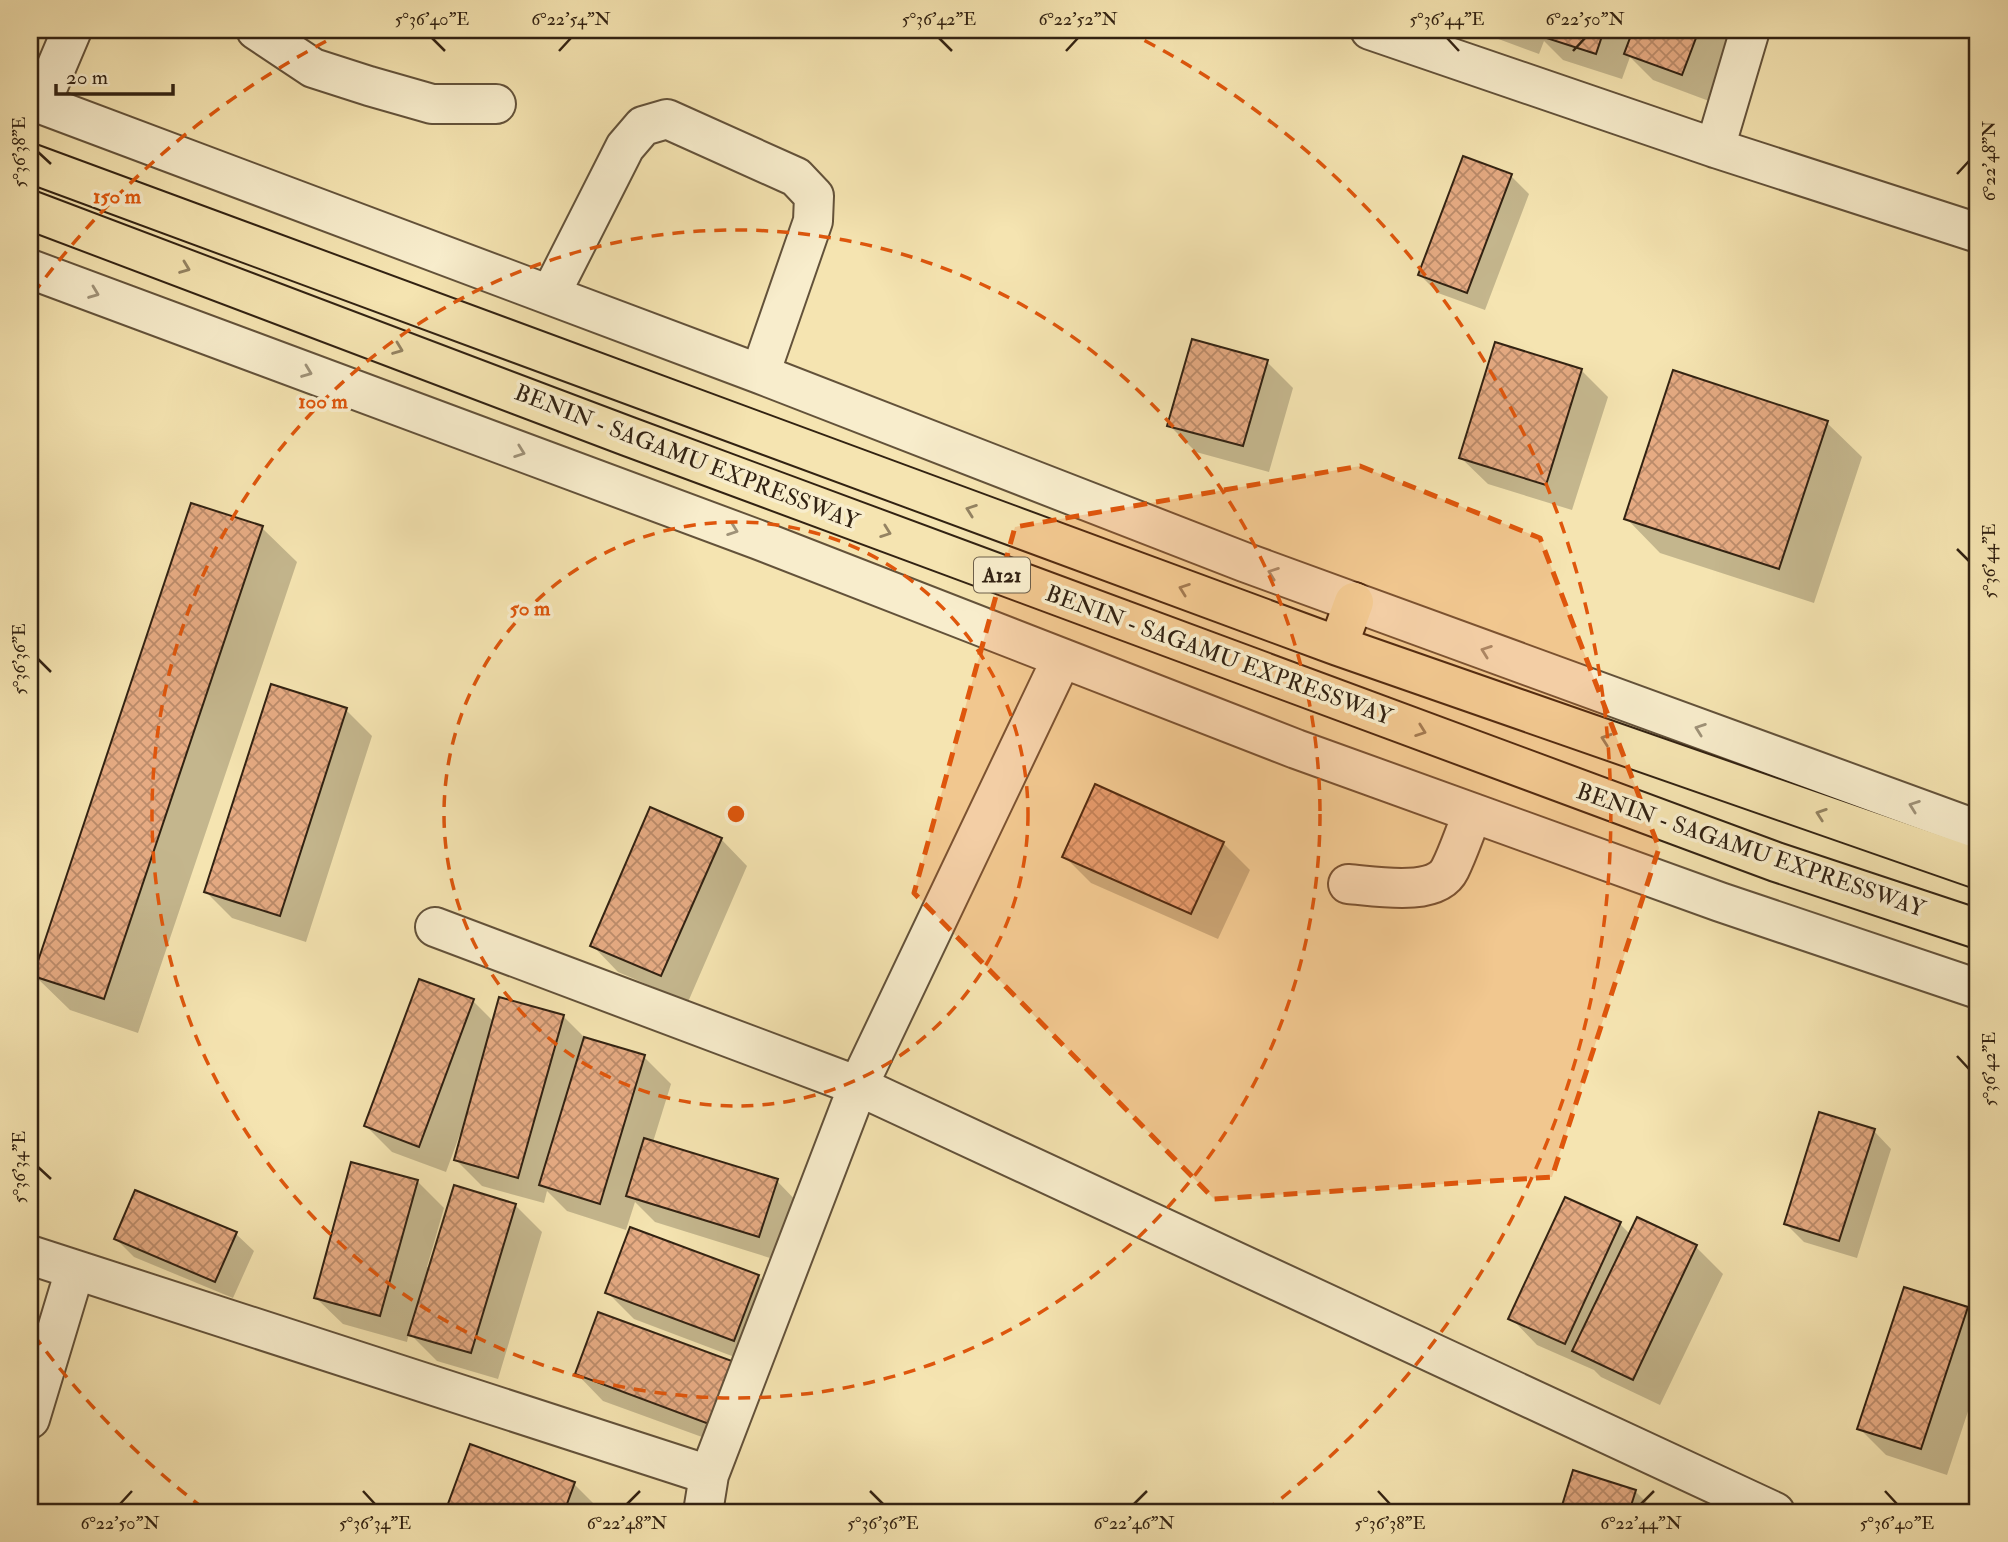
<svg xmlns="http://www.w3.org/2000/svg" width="2008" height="1542" font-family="'IM FELL Double Pica',serif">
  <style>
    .shadow { fill: #0003 }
    .building { fill: url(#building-cross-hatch); stroke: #322212; stroke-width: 2 }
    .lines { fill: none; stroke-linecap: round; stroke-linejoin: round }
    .minor-casing { stroke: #63523a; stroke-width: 42 }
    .highway-casing { stroke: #322212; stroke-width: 42 }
    .minor { stroke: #f8edcc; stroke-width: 38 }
    .highway { stroke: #f5e4b1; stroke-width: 38 }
    .oneway { stroke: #948362 }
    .oneway2 { stroke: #9f9278 }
    .marked { fill: #df560c; fill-opacity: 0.2; stroke: #df560c; stroke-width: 5; stroke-dasharray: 14 9; stroke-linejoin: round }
    .ticks { fill: none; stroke: #322212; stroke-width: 2.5 }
    .ring { fill: none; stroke: #df560c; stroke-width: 3.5; stroke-dasharray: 12 9 }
    .labels { text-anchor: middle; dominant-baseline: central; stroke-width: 7; stroke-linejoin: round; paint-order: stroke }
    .shield { fill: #f8edcc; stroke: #6d5f4a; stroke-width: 2 }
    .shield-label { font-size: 21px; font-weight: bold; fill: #322212 }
    .street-label { font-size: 23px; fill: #322212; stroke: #f8edcc }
    .centre { fill: #df560c; stroke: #f8edcc; stroke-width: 3.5 }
    .ring-label { font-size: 21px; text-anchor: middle; font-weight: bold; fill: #df560c; stroke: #f8edcc; stroke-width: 7; stroke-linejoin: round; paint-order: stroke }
    .neatline { fill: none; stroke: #322212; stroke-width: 2.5 }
    .ticks-label { font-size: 18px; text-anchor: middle; fill: #322212 }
  </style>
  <defs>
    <pattern id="building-cross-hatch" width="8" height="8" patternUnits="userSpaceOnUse" patternTransform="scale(1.75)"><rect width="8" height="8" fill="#e6ab83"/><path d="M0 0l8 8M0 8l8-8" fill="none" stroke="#bb8b6a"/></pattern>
  </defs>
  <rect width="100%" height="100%" fill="#f5e4b1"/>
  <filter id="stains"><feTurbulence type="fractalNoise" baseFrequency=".00286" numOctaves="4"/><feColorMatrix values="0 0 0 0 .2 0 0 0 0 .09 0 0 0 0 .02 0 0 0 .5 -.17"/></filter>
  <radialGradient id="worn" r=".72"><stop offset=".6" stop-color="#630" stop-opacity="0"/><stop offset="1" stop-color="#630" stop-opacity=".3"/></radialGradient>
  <path class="shadow" d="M1481,30H1735L1709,101L1653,80L1630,57L1622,79L1563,60L1544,41L1539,54L1485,34Z
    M1511,176L1529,194L1485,310L1438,293L1420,275Z
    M1267,362L1293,388L1269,472L1196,452L1169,425Z
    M1581,370L1608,397L1572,510L1488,484L1461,458Z
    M1827,423L1862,457L1814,603L1660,553L1626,518Z
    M262,528L297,562L138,1033L70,1010L35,976Z
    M346,710L372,736L306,942L232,918L206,892Z
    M721,839L747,866L688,1002L618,972L592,945Z
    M1223,843L1250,870L1218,939L1091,883L1064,856Z
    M473,1001L494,1022L563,1016L586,1039L644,1057L671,1084L653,1142L777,1181L803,1208L786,1263L655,1222L635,1202L626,1230L567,1211L547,1191L544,1203L482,1186L456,1160L463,1134H460L446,1172L392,1152L366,1126Z
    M1874,1131L1891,1149L1857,1258L1804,1242L1786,1224Z
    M417,1181L444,1208L427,1267L431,1268L515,1205L542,1232L498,1379L437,1361L409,1333L407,1342L343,1324L316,1298Z
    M1638,1219L1696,1247L1723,1274L1660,1405L1601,1377L1594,1370L1537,1345L1511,1318L1620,1224L1630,1234Z
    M236,1234L254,1251L233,1298L134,1257L116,1239Z
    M758,1276L785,1303L761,1367L634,1319L607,1292Z
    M1967,1309L1978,1321V1381L1947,1475L1886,1455L1859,1428Z
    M731,1363L758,1389L735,1449L603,1401L577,1374Z
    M471,1446L574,1484L600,1510V1512H447Z
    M1574,1472L1635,1491L1656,1512H1562Z"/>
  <path class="building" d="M1536,30H1604L1596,54L1534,34Z
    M1633,30H1699L1682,75L1624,54Z
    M1463,156L1512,174L1467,293L1418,275Z
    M1192,339L1268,360L1243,446L1167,426Z
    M1495,342L1582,369L1546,485L1459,458Z
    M1673,370L1828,421L1779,569L1624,519Z
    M191,503L263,526L104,999L33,976Z
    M271,684L347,708L280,916L204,892Z
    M1095,784L1224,842L1191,914L1062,857Z
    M650,807L722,838L661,976L590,946Z
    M419,979L474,999L419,1147L364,1126Z
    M499,997L564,1015L518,1178L454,1160Z
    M584,1037L645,1055L600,1204L539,1185Z
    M1819,1112L1875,1129L1839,1241L1784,1224Z
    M644,1138L778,1179L759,1237L626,1196Z
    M351,1162L418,1180L380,1316L314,1298Z
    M454,1185L516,1204L471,1353L408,1335Z
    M135,1190L237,1232L215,1282L114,1239Z
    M1565,1197L1621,1222L1565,1344L1508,1319Z
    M1637,1217L1697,1245L1633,1380L1572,1351Z
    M630,1227L759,1275L734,1341L605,1293Z
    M1904,1287L1968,1307L1921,1449L1857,1429Z
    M598,1312L732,1361L709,1424L575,1374Z
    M470,1444L575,1482L564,1512H445Z
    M1573,1470L1636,1490L1629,1512H1560Z"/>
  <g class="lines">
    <defs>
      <path id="minor" d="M256,30L313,68L369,86L432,104H496
        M1370,30L1715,148L1978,233
        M30,100L760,374L1244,562L1978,830
        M41,103L72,30
        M1715,148L1750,30
        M30,269L759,540L1296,749L1720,902L1978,989
        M550,295L625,147L643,126L667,119L796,177L814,196L813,221L760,374
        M1348,884C1375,886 1436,898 1450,869C1459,851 1465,831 1473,813
        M435,927L858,1086L1775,1512
        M30,1255L709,1475
        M30,1419L75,1270
        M703,1512L709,1475L858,1086L1062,658"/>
      <path id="highway" d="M30,163L1338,646L1978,869
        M30,210L627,436L1776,862L1978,929
        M1338,646L1354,602"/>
    </defs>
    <use href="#minor" class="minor-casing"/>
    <use href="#highway" class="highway-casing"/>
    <use href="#minor" class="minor"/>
    <use href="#highway" class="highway"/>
  </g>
  <defs><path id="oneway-chevron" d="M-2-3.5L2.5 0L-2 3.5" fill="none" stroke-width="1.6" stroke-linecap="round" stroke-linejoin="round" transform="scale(1.75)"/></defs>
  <g class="oneway">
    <use href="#oneway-chevron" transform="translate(185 268) rotate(21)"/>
    <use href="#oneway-chevron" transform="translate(398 349) rotate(21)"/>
    <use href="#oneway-chevron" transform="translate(971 510) rotate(-160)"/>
    <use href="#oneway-chevron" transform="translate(886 532) rotate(20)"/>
    <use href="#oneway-chevron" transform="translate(1184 589) rotate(-160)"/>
    <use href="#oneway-chevron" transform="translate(1421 731) rotate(20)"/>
    <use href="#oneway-chevron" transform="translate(1606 739) rotate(-161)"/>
    <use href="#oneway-chevron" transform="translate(1821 814) rotate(-161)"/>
  </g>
  <g class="oneway2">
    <use href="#oneway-chevron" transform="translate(94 293) rotate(21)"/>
    <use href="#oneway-chevron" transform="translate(307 372) rotate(21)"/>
    <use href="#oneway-chevron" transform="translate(520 452) rotate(20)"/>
    <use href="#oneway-chevron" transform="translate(733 530) rotate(20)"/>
    <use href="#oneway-chevron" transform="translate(1273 573) rotate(-160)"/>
    <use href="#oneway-chevron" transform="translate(1486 651) rotate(-160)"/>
    <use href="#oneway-chevron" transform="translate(1700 729) rotate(-160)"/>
    <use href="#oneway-chevron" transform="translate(1914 806) rotate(-160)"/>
  </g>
  <path class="marked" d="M1360,466L1540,538L1659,848L1552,1177L1214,1199L914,893L1015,527Z"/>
  <path class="ticks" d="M432,38L445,51M939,38L952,51M1447,38L1459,51M559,51L571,38M1066,51L1078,38M1573,51L1585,38M38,152L51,164M1957,174L1969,161M1957,549L1969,561M38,659L51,672M1957,1056L1969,1069M38,1167L51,1179M363,1491L375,1504M870,1491L883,1504M1378,1491L1390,1504M1885,1491L1897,1504M120,1504L132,1491M627,1504L640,1491M1134,1504L1147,1491M1641,1504L1654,1491"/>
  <g class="ring">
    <circle cx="736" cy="814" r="292"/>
    <circle cx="736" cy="814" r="584"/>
    <path d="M203 1508A875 875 0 0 1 33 1334M33 294A875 875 0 0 1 346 31M1126 31A875 875 0 0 1 1269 1508"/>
  </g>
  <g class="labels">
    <rect class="shield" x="974" y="557.5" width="56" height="35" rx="5"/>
    <g class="shield-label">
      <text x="1002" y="575">A121</text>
    </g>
    <g class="street-label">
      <text transform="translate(687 457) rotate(21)">BENIN - SAGAMU EXPRESSWAY</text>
      <text transform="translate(1219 655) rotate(20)">BENIN - SAGAMU EXPRESSWAY</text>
      <text transform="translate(1751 850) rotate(19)">BENIN - SAGAMU EXPRESSWAY</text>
    </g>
  </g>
  <circle cx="736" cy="814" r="10" class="centre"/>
  <g class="ring-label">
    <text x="117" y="203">150 m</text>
    <text x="323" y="408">100 m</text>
    <text x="530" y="615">50 m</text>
  </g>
  <rect width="2008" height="1542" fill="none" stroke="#f5e4b1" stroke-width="77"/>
  <path d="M56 84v10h117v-10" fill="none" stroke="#322212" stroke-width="3.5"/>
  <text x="66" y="84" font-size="21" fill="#322212" stroke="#f8edcc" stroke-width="5" paint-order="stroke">20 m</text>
  <rect x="38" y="38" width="1931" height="1466" class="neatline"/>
  <g class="ticks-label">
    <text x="432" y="25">5°36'40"E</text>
    <text x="571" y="25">6°22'54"N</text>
    <text x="939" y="25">5°36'42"E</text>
    <text x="1078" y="25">6°22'52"N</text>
    <text x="1447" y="25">5°36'44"E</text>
    <text x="1585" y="25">6°22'50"N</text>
    <text transform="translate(19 152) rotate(-90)" y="6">5°36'38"E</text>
    <text transform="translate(1989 161) rotate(-90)" y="6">6°22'48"N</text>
    <text transform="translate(1989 561) rotate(-90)" y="6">5°36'44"E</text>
    <text transform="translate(19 659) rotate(-90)" y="6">5°36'36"E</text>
    <text transform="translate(1989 1069) rotate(-90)" y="6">5°36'42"E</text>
    <text transform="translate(19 1167) rotate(-90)" y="6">5°36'34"E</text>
    <text x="120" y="1529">6°22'50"N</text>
    <text x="375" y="1529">5°36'34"E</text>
    <text x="627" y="1529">6°22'48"N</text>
    <text x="883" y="1529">5°36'36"E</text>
    <text x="1134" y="1529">6°22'46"N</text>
    <text x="1390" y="1529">5°36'38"E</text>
    <text x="1641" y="1529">6°22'44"N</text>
    <text x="1897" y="1529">5°36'40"E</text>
  </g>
  <rect width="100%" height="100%" filter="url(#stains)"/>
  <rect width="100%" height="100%" fill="url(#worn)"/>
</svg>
